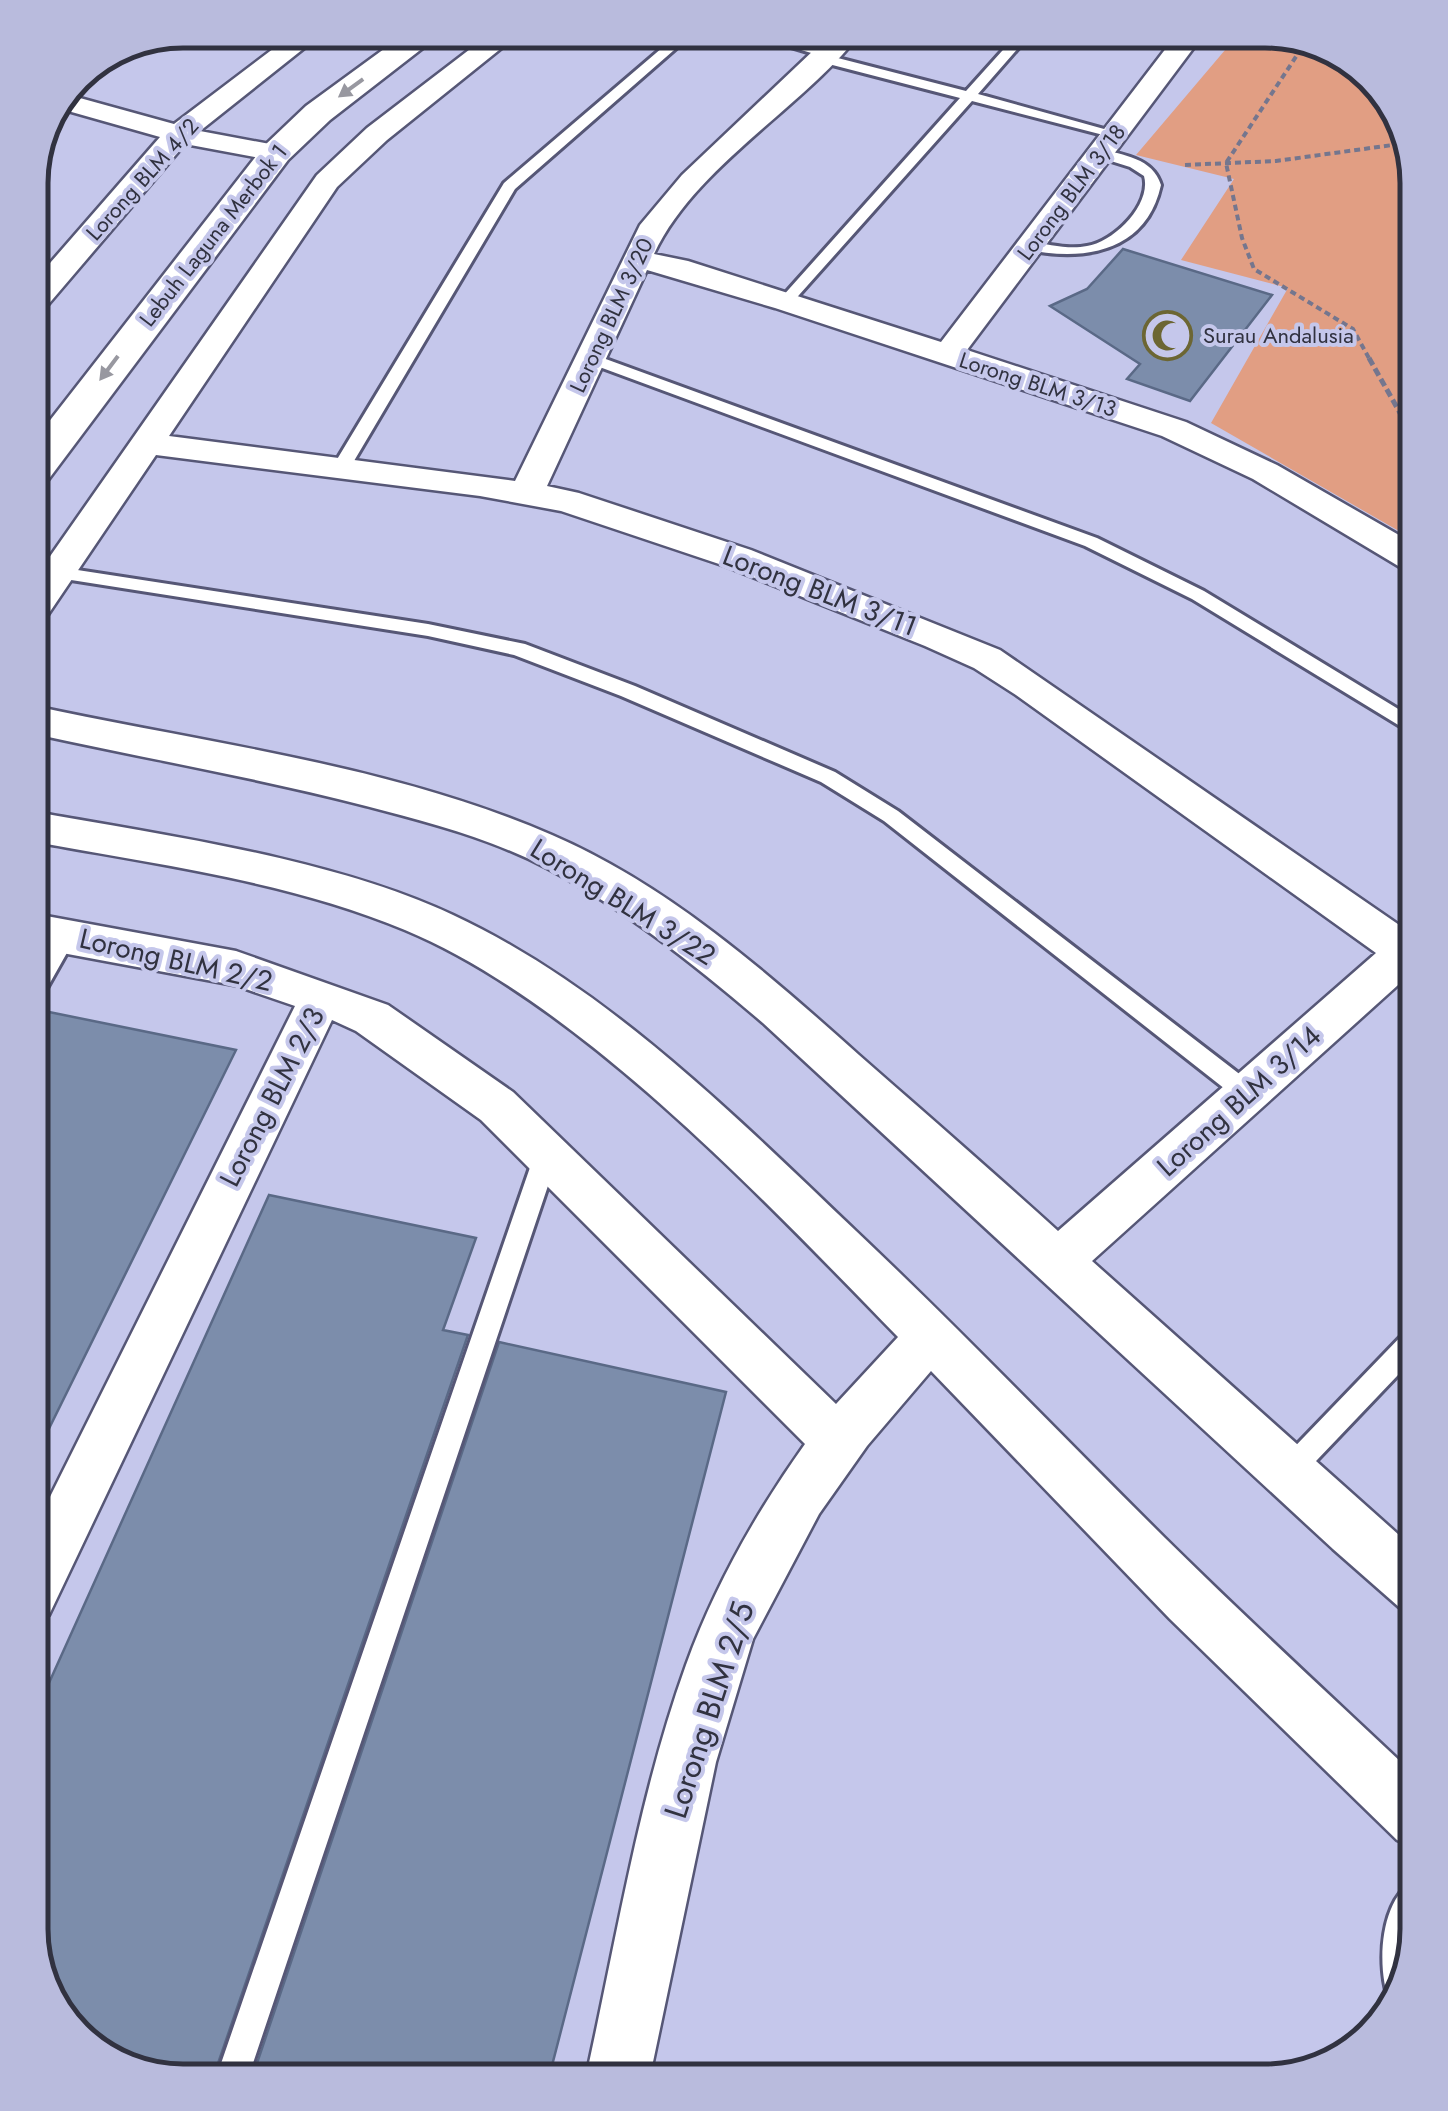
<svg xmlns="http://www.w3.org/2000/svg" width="1448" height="2111" font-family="Jost,sans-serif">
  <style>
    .green { fill: #e19e83 }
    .building { fill: #7c8dab; stroke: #5a6986; stroke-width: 2.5 }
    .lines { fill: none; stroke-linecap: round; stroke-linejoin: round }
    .lane-casing { stroke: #565776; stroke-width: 6 }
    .street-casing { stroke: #565776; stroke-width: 5 }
    .secondary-casing { stroke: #565776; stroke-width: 5 }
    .path-far1 { stroke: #74768e; stroke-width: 4; stroke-dasharray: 6 4; stroke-linecap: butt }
    .path { stroke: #74768e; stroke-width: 5; stroke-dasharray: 8 4; stroke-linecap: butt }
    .lane { fill: #fff; fill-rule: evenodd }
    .street { fill: #fff; fill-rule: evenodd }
    .secondary { fill: #fff; fill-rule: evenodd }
    .oneway { fill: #9898a0 }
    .labels { text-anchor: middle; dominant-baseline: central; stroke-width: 8; stroke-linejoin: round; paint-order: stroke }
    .far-street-label { font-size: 22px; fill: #313240; stroke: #c5c7eb }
    .far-poi-label { font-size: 22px; fill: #313240; stroke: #c5c7eb; text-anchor: start }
    .street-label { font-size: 28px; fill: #313240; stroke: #c5c7eb }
    .near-street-label { font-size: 32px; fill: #313240; stroke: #c5c7eb }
    .rim { fill: none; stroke: #313240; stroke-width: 5 }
  </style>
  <rect width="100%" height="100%" fill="#c5c7eb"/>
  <path class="green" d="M1242,30H1275L1342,51L1398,107L1418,183V542L1211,423L1288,288L1181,260L1234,179L1136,155Z"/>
  <path class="building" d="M1123,249L1272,295L1190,401L1127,379L1140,364L1050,306L1087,289Z
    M49,1012L236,1050L30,1467V1044Z
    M269,1195L476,1238L443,1330L468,1335L212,2081H208L95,2049L50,2004L30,1928V1725Z
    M499,1342L726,1392L548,2081H251Z"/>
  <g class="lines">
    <defs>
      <path id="lane" d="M683,30H697L515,189L351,466L342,471L336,470L333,466L504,183Z
        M734,30H755L831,50L830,56L966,91L1021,30H1034L978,94L1122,134L1115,138L972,101L791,304H781V298L960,98L817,61L818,55Z
        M1100,149C1123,155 1153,158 1161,185C1146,253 1082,262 1025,249V243L1030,242C1048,244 1069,250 1087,246C1114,242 1152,204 1144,176L1130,167L1095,156L1093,153Z
        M592,354L1097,538L1204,591L1418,721V737L1192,599L1085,546L586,362L584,359Z
        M58,567L428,624L525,644L635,686L835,772L898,811L1255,1086L1258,1093L1255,1100H1239L884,821L821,782L621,696L514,655L428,636L52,577V569Z
        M66,927L77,935L38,1004L30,1007V978L58,929Z
        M547,1143L555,1146L559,1153L247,2081H215L535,1153L539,1146Z
        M1418,1325V1354L1297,1481L1288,1485L1279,1481L1275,1472L1279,1463L1409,1328Z
        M1418,1879V1924L1397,2006L1390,2003C1376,1969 1379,1895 1418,1879Z"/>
      <path id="street" d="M298,30H327L200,131L286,147L290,153L286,159L276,161L185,144L41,313L30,315V286L160,137L61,109L69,95L174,124Z
        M495,30H524L387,140L337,187L169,436L515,481L640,225L682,175L835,30H863C806,106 695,166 654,254L688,261L941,342L1180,30H1207L967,350L1186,422L1277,465L1418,546V574L1405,570L1253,479L1162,436L775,308L647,270L547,486L579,493L751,550L1000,650L1405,929L1418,924V967L1092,1261L1418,1552V1615L1399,1607L1333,1549L763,1023C695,965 626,910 547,868C490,838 427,822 366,806C255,777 142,758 30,733V705C203,743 389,764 552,835C668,885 766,972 859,1055C925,1113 992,1171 1058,1231L1376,953L1016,695L974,668L925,646L725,566L561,511L480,496L156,455L43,622L30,625V585L317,175L367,128Z
        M30,811C163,835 332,858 453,915C607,987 734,1115 856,1231C962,1331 1062,1436 1165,1538C1248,1620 1333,1698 1418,1778V1849L1397,1840L1170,1619L931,1371L867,1446L819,1514L753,1639L716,1762L649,2081H585C616,1943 638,1798 686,1665C715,1585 756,1513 805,1444L481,1120L356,1031L332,1020L49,1615L30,1624V1537L295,1006L234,985L30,947V913L236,951L388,1005L513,1092L836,1404L898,1337C765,1201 580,1003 405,930C288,881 154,864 30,841Z"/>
      <path id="secondary" d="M410,30H446L330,120L288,160L45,484L30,488V446L264,146L306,106Z"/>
    </defs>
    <use href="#lane" class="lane-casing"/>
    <use href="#street" class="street-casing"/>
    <use href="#secondary" class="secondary-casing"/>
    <path class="path-far1" d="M1307,40L1226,163L1242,238L1254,269L1353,329L1370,360
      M1185,165L1276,161L1407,143"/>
    <path class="path" d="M1369,358L1404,420L1418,430"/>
    <use href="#lane" class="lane"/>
    <use href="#street" class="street"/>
    <use href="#secondary" class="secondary"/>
  </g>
  <defs><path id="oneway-solid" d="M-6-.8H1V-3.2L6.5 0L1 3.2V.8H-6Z" transform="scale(2.5)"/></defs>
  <g class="oneway">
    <use href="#oneway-solid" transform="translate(351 88) rotate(144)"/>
    <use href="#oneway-solid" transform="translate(109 368) rotate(127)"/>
  </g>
  <defs>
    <symbol id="mosque-ring" viewBox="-11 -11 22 22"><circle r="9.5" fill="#c5c7eb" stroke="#6c6633" stroke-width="1.5"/><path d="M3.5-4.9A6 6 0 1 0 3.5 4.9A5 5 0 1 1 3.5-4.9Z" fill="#6c6633"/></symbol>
  </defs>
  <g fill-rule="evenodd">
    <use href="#mosque-ring" x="1140" y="308" width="55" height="55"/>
  </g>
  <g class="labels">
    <g class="far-street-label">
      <text transform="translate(142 179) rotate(-48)">Lorong BLM 4/2</text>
      <text transform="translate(1071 192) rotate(-53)">Lorong BLM 3/18</text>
      <text transform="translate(213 235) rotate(-52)">Lebuh Laguna Merbok 1</text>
      <text transform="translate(611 315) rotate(-65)">Lorong BLM 3/20</text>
      <text transform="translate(1038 384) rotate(18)">Lorong BLM 3/13</text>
    </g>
    <g class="far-poi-label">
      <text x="1203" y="335">Surau Andalusia</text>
    </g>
    <g class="street-label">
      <text transform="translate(820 591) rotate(21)">Lorong BLM 3/11</text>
      <text transform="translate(623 902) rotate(32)">Lorong BLM 3/22</text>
      <text transform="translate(176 960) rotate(13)">Lorong BLM 2/2</text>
      <text transform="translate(272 1097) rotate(-63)">Lorong BLM 2/3</text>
      <text transform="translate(1239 1101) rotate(-42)">Lorong BLM 3/14</text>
    </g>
    <g class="near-street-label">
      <text transform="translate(709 1710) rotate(-72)">Lorong BLM 2/5</text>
    </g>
  </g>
  <path d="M0 0H1448V2111H0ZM183 48H1265A135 135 0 0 1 1400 183V1929A135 135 0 0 1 1265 2064H183A135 135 0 0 1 48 1929V183A135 135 0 0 1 183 48Z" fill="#b9bbdd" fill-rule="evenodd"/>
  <path class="rim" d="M183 48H1265A135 135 0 0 1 1400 183V1929A135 135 0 0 1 1265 2064H183A135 135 0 0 1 48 1929V183A135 135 0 0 1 183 48Z"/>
</svg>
